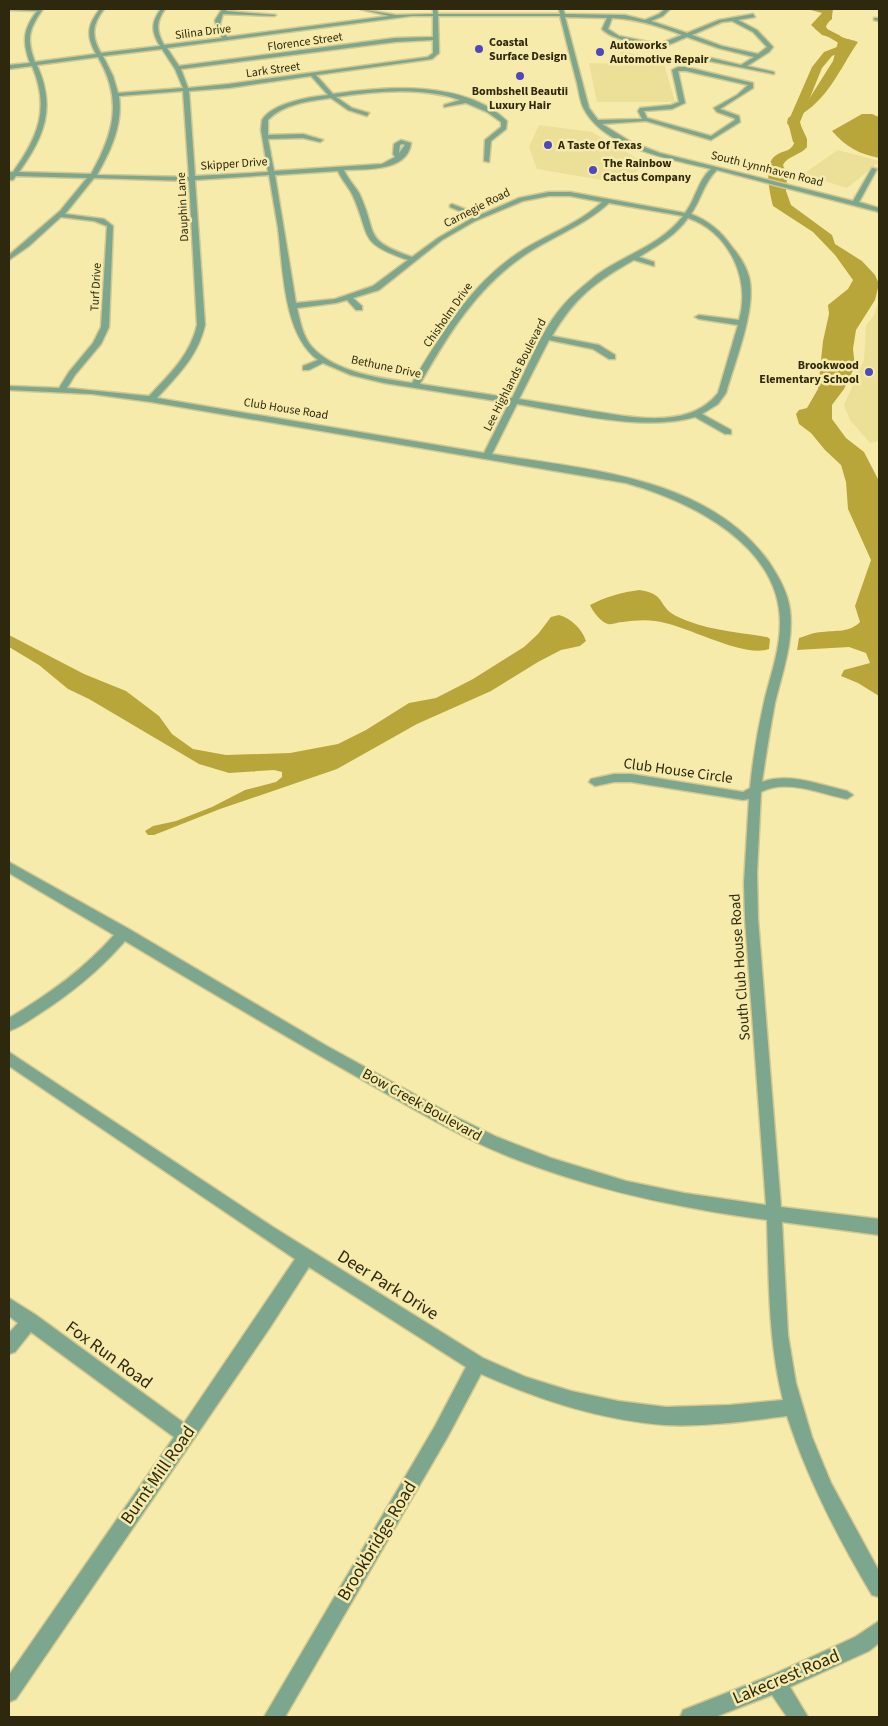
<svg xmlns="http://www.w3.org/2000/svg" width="888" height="1726" font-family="'Source Sans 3',sans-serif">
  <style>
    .built { fill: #ecdf97 }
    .water { fill: #b9a63b }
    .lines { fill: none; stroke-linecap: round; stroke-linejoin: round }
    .river { fill: #b9a63b; fill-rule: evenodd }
    .minor-casing { stroke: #d3c88f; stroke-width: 3 }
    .minor { fill: #7da68e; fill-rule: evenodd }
    .poi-dot { fill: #4d48be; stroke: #f7ebab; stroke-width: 2 }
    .labels { text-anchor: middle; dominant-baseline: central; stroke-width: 5; stroke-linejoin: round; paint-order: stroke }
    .far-street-label { font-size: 12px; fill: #2d280e; stroke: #f7ebab }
    .far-poi-label { font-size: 12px; font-weight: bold; fill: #2d280e; stroke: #f7ebab; text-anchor: start }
    .street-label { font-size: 15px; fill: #2d280e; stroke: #f7ebab }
    .near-street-label { font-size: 18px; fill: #2d280e; stroke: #f7ebab }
  </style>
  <rect width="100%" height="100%" fill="#f7ebab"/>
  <path class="built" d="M621,51L663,60L675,102H597L589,63L619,64Z
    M539,125L592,132L645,163L625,184L537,169L529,147Z
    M838,150L879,161V162L847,188L803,174Z
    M879,301V441L870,443L850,420L844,405L864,360L866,325L873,317Z"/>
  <path class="water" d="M807,9H832V19L825,25C830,37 848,38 858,42C839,70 828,100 797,117L807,139V147C801,155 787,156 783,165L787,176L786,191L791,205L832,235L835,244L862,261L875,275L879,284L875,300L856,330L853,349L855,366L844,389L832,405V419L846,438L864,452L879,481V696L858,683L841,676L844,670L870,663L866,653L849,647L797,650L799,638C806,636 814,632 822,632C836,630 849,633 860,622L855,606L871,560L848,509L846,482L841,465L825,450L811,433L799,424L796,414L799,410L807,408L818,389L823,341L829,314L828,305L848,289L853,280L835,255L813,232L773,206C770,194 763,165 775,156C786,148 792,154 796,137L787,123L788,118L804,107L833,61L838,42L833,38L822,35L811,25L822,13Z
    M862,114H872L879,117V158C859,154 846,147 832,131Z
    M639,590C667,594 657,606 676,616C704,630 736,632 767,637L770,639L769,649C745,658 690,628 665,623C652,619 637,620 623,622C618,622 613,625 608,624C601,622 593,612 590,605C605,597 623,592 639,590Z
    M559,615C571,618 582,629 586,641L580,646L561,650L538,662L491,691L417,724L337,769L220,809L154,835H148L145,831L153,826L176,821L212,807L245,790L276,782L282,777V772L274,770L229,773L199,764L89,699L68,689L39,665L9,647V635L84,674L126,691L159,716L172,734L193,749L226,755L290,753L338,744L366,730L409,703L436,698L473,679L524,647L538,634L551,617Z"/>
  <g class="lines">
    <path class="river" d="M823,9H833L832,16L825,28L839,35L854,46L832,56L822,68L800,122L805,142L799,145L793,142L788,122L812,67L824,52L842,45L815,29L822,16Z"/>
    <defs>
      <path id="minor" d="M9,9H43C29,29 26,38 35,62L96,54C86,36 87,25 100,9H104C92,25 91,36 101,53L160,46C151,32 151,22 161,9H165C156,22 156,31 164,45L222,38L216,28L215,20L222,9H227L226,11L276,15L274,16L223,14L220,24L227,37L389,16L360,9L396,15L433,14V9H437L438,14H560L559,9H563L565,14L625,15L645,20L659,14L665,9H670L663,16L651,21L687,33L719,20L753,14L755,17L738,20L757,30L773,47L769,52L747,66L774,72V74L709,61L711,58L741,65L754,57L718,48L687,37C679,40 670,45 661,47C650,50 609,38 602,29L607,18L565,17L589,108L598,120L642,119L638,111L640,108L671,105L679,102L672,70L678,67H686L753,83V88L720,109L739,116L740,122L711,140L646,121L602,124L631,142L660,153L853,201L872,168L877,169L859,202L879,208V212L717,170C704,182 701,200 691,214C709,221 721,231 732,247C739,255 746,266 749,277C757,308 735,361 726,393L718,404L702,414L731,430V434H725L695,417C642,432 571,413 517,404L492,454C587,470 707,476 769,562C779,577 788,593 790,610C794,642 782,673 775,703C770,729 766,755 762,782C789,772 820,785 847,791L853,795L847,799C821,794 786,778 761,792L757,873L758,919L781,1207L879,1219V1235L782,1222L788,1335L796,1383L812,1437L831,1483L879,1571V1597L872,1595C838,1538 808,1480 787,1416C747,1421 705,1427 665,1425C600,1420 540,1400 481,1374L447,1438L285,1717H264L435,1426L466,1367L309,1267L269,1329L16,1699L9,1702V1675L174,1437L31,1332L15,1352L9,1354V1333L18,1323L9,1316V1298L36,1315L184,1423L295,1259L9,1066V1052L273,1227L483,1358L526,1377L571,1391L618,1401L666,1407L730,1405L783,1400C768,1341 769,1280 767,1220C678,1208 593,1190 510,1157C460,1137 413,1109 366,1082C285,1036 205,989 125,941C99,971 69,995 36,1016C27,1022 18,1028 9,1031V1018C48,995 84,969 114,935L9,873V862L129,929L325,1045L454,1116L497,1137L551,1158L626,1181L684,1193L766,1205L745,919L744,883L749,799L743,800L631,782H614L595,786L589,782L591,779L614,774H631L743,792L750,788C753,758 758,728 765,698C771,674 780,649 780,624C781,545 690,501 626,483L151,402L92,394L9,390V386L59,388L69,372L93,343L101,327L107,226L94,221L61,217L29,246L9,260V255L60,211L87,178L16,176L13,180H9V172H13L15,169C40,134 49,106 32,66L9,69V65L30,63C22,42 23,29 37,11L9,10ZM411,16H433V37L395,38L179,66L167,48ZM438,16H560C566,39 571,61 577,83C579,91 580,102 584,109C605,149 671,159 711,169C698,180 696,199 685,213L570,192H549L519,198L480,215L452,204L450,205V207L474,217L438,238L412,257C361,239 379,235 359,193C354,185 348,179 344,170C365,169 408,172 411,143L401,140L394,144L393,154L395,157L382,164L274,171L268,139L303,138L320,142L323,140L303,134L268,135V120C283,104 309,101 331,98L348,110L367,116L369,113L352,108L336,97C377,91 421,87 460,100L444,105V107L466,103L487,112L501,122V127L485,140L484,161L489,162L491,141L506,129L507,121C465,80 386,86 333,94L316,75L432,59L439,53ZM612,18C637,19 659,26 682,35L659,44L619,36L608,29ZM732,21L753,32L767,47L758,54L722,46L692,35L722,22ZM433,40V53L428,57L229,84L188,88L181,69L395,42ZM162,49L175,69L183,88L118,93L113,76L103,56ZM98,57C123,100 114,133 91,174L19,172C45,136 56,107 37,65ZM678,71H686L748,85L737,95L714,108L717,112L734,118L735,120L711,136L647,118L644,111L672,109L685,103ZM311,76L328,95C309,97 272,103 262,120L261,130L268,172L195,176L189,91L229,88ZM183,91L189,177L97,175C111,150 123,125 119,96ZM402,144L405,145L399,153L400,145ZM338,171C341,179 348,186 352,194C372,237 356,242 408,260L373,286L335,299L296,303L275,175ZM269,175C272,193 275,210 278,228C283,267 283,335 318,360L303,366V370H309L323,363L351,375L384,383L509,403L484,453L157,398C178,375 198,356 205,325L195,180ZM94,178L189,181L197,325C190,355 170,374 149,396L67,388L75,375L101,344L109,327L113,226L104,219L65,214ZM549,196H570L602,202C577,225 545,235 518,253C470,285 441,335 412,383C380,378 336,373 312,347C303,337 300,321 297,308L336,303L347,300L356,310H362V306L353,298L379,290L442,240L475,221L523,201ZM609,203L683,216C661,245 626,254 598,274C586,284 571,295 561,308C540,333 527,369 512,398L420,384C447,336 476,289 522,257C550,237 583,227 609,203ZM688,218C729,232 751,279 739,320L699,315L695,317L699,319L738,325L718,393C689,430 632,417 592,411C568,407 544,403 519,399L549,340L593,349L609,359H615V355L599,345L552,336C575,297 595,282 634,260L654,266V262L639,257C657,246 675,236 688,218Z
        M874,18H879V21L874,20Z
        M879,1621V1643L869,1651L790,1687L808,1717H787L772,1695L715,1717H680L683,1710L772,1675L855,1637Z"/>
    </defs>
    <use href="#minor" class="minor-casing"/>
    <use href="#minor" class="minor"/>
  </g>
  <g class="poi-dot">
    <circle cx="479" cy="49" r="5"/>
    <circle cx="600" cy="52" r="5"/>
    <circle cx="520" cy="76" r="5"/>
    <circle cx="548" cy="145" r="5"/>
    <circle cx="593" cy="170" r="5"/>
    <circle cx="869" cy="372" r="5"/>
  </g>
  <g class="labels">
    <g class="far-street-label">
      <text transform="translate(203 32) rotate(-7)">Silina Drive</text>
      <text transform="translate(305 42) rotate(-8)">Florence Street</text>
      <text transform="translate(273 70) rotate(-8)">Lark Street</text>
      <text transform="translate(234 164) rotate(-4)">Skipper Drive</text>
      <text transform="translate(767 169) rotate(14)">South Lynnhaven Road</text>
      <text transform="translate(183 207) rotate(-93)">Dauphin Lane</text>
      <text transform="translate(477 208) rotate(-27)">Carnegie Road</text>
      <text transform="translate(96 287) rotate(-87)">Turf Drive</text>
      <text transform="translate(448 315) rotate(-55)">Chisholm Drive</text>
      <text transform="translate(386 367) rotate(12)">Bethune Drive</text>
      <text transform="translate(515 375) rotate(-63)">Lee Highlands Boulevard</text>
      <text transform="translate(286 409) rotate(9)">Club House Road</text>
    </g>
    <g class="far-poi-label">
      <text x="489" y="42">Coastal<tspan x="489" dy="14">Surface Design</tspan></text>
      <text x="610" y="45">Autoworks<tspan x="610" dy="14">Automotive Repair</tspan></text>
      <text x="520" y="91" text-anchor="middle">Bombshell Beautii<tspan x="520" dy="14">Luxury Hair</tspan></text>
      <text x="558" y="145">A Taste Of Texas</text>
      <text x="603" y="163">The Rainbow<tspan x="603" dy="14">Cactus Company</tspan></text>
      <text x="859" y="365" text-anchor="end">Brookwood<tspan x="859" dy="14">Elementary School</tspan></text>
    </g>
    <g class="street-label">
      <text transform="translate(678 771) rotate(8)">Club House Circle</text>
      <text transform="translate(740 967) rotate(-94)">South Club House Road</text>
      <text transform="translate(422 1105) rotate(29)">Bow Creek Boulevard</text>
    </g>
    <g class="near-street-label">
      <text transform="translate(388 1285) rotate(32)">Deer Park Drive</text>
      <text transform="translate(109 1355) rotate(36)">Fox Run Road</text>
      <text transform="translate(158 1475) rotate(-55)">Burnt Mill Road</text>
      <text transform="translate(377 1541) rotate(-59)">Brookbridge Road</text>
      <text transform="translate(786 1677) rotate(-23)">Lakecrest Road</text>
    </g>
  </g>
  <rect width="888" height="1726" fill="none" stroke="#2d280e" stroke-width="20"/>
</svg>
